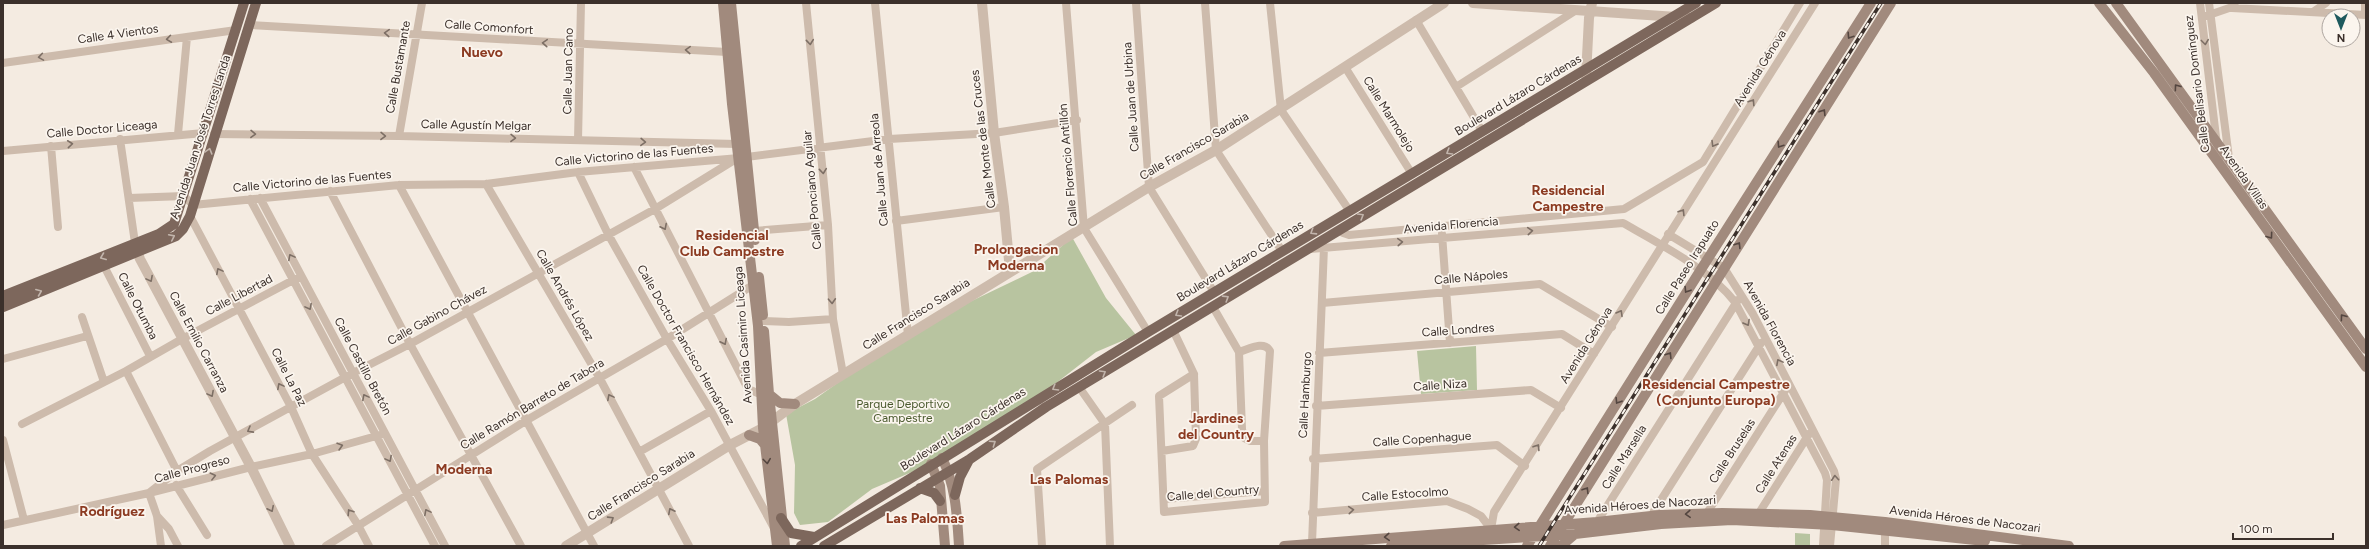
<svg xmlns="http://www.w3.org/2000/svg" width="2369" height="549" font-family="Figtree,sans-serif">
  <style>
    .green { fill: #b8c4a0 }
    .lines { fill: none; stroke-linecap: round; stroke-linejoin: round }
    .minor { stroke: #cdbbac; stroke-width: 8 }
    .tertiary { stroke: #cdbbac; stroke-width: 10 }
    .secondary { stroke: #a18a7d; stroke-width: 10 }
    .primary { stroke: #7d675c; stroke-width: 10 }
    .rail-casing { stroke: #3b302b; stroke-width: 3.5 }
    .rail { stroke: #fbf5ee; stroke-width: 2; stroke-dasharray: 6; stroke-linecap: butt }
    .oneway { stroke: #7d6f65 }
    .oneway2 { stroke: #544640 }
    .oneway3 { stroke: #c2b5ac }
    .labels { text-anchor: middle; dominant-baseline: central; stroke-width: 3.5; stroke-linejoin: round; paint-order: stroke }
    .street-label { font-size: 12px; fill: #3b302b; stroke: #fbf5ee }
    .park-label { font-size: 12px; fill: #4a5a2e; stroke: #fbf5ee }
    .quarter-label { font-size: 14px; font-weight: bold; fill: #8c3b22; stroke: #fbf5ee }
  </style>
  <rect width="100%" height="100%" fill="#f4ebe1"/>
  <path class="green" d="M1072,237L1106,298L1136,335L1096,352L1055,384L926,466L872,489L828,522L800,525L794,513L795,465L786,414L815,399L853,372L957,308L1034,271Z
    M1476,346L1477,390L1421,394L1417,351Z
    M1795,533L1810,534V546H1795Z"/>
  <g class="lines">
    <path class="minor" d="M806,3L828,225L833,319L843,374
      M875,3L908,335
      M1066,3L1084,228L1148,332
      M1136,3L1149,187L1214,292
      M1205,3L1216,150L1282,251
      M1270,3L1281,110L1349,210
      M2200,3L2219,162
      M2209,3L2229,158
      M2232,8L2366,15
      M2313,12L2326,3
      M2365,15V3
      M2206,16L2235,6
      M1416,20L1482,131
      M250,25L727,52
      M3,63L236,30
      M1345,67L1412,174
      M1456,87L1575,11
      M178,134L187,37
      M214,134L399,136L737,144
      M399,136L422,3
      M120,139L135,243
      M578,140L581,3
      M51,146L58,227
      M3,151L204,133
      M634,167L748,389L760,394
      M578,172L608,234L667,339L711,411L774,528
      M486,184L599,377L689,546
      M399,185L594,546
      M330,191L410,344L521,546
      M129,198L184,196L193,205L399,185L486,184L578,172L739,158L889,139L994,133L1077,120
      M260,198L445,546
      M250,199L435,546
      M190,216L291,407L312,454L358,525L369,546
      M896,221L1004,207
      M1340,229L1343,233L1349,235L1624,209L1703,162L1800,3
      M754,231L828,225
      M1442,234L1450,343
      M1668,234L1724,268L1753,314L1834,471L1836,479L1830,546
      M1310,249L1623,223C1660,244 1709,269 1735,302L1825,473L1827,480L1823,546
      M104,266L150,356
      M1322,303L1540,284L1612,327
      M1213,307L1239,352L1242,429L1244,438L1250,441H1264
      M82,317L104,382
      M764,321L789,322L833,319
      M1319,353L1562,334L1594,354
      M3,359L87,336
      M126,371L177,471
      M1194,374L1159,396L1164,512L1265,502L1264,441L1270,351C1264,340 1249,349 1239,352
      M1079,387L1105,424L1110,546
      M1316,406L1531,390L1561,408
      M22,424L126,371L182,339L299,277
      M3,440L24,520
      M1162,451L1193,446L1196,439L1194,374L1173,330
      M639,452L711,411
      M1313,459L1497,445L1525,466
      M176,485L207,535
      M149,493L177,471L210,451L353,373L410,344L655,209L736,159
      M149,493L157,516L161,546
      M1164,499L1264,491
      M1654,511L1761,343
      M1312,513L1447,501L1468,509L1481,516L1491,529
      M1707,513L1786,389
      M1759,513L1809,434
      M157,516L169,529L178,546
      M1597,522L1738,300
      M3,525L149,493L251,467L312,454L380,435
      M1885,525V546
      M1493,535L1491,529L1494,512L1815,3
      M1312,543L1324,247
      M326,546L527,420L667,339L753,285
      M1042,546L1037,469L1132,405"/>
    <path class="tertiary" d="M982,3L994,133L1004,207L1010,271
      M1473,3L1691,18
      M1586,76L1589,18L1592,3
      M135,245L140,259L251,467L290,546
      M566,546L730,445L763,428L795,404L1149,187L1216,150L1444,3"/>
    <path class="secondary" d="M723,3L732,104L758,326L763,428L777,546
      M731,3L755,240
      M2099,3L2154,73L2366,367
      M2116,3L2366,349
      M759,277L763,315
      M764,331L769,394L785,546
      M769,394L780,403L795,404
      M749,435L760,439L765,445
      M942,458C956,486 957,516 959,546
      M931,464L940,486L945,546
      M1284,546L1597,522L1660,515L1722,513L1810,515L1885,522L2069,546
      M1391,546L1575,534L1661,524L1732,520L1832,525L1985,541
      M1527,546L1700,271L1871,3
      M1550,546L1891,3
      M1561,546L1575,534"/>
    <path class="primary" d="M3,296L159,234L174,224L244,3
      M3,307L176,236L183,229L190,216L256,3
      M920,488L934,493L940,501
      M955,495L960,477L969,460
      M781,518L791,533L814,537
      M801,546L1148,332L1696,3
      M824,546L970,459L1046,407L1716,3"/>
    <defs>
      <path id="rail" d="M1539,546L1881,3"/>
    </defs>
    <use href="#rail" class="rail-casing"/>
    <use href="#rail" class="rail"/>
  </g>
  <defs><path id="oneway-chevron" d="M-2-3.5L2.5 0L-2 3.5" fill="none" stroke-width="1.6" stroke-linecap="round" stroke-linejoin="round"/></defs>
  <g class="oneway">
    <use href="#oneway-chevron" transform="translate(387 33) rotate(-177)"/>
    <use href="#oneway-chevron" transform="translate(169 39) rotate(172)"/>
    <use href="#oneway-chevron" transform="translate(810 42) rotate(84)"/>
    <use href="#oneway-chevron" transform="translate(2205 42) rotate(83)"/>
    <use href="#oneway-chevron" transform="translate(545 43) rotate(-176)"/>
    <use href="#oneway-chevron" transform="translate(688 50) rotate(-177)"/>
    <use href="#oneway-chevron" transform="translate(41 57) rotate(171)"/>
    <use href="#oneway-chevron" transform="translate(1752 102) rotate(-57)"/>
    <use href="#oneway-chevron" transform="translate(253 134) rotate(1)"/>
    <use href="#oneway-chevron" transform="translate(383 136) rotate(1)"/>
    <use href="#oneway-chevron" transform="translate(513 138) rotate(1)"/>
    <use href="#oneway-chevron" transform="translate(643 142) rotate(2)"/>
    <use href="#oneway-chevron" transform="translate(70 144) rotate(-6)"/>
    <use href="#oneway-chevron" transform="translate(1714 144) rotate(121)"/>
    <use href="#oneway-chevron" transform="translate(823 171) rotate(84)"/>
    <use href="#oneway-chevron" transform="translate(1682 212) rotate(-58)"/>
    <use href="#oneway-chevron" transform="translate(664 227) rotate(63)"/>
    <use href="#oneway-chevron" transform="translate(1530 231) rotate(-5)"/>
    <use href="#oneway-chevron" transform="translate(1400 242) rotate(-4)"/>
    <use href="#oneway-chevron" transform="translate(291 257) rotate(-118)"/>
    <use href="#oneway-chevron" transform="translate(219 271) rotate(-118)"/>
    <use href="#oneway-chevron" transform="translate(150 279) rotate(62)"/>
    <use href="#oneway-chevron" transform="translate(832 301) rotate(87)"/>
    <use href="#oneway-chevron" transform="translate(309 307) rotate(62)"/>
    <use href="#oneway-chevron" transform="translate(1620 313) rotate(-60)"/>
    <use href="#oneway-chevron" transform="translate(1747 323) rotate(61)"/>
    <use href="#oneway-chevron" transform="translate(724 342) rotate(63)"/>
    <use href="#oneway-chevron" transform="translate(1779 362) rotate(-118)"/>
    <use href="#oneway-chevron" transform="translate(280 386) rotate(-118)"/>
    <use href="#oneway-chevron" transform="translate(211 394) rotate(62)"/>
    <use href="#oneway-chevron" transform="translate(365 397) rotate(-118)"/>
    <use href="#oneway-chevron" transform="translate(610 397) rotate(-118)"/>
    <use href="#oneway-chevron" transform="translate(250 430) rotate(151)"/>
    <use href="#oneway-chevron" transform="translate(340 446) rotate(-16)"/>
    <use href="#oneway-chevron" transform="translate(1537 447) rotate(-58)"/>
    <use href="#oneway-chevron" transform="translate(389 459) rotate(62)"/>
    <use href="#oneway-chevron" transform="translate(213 476) rotate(-14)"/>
    <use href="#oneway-chevron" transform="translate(1835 478) rotate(-94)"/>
    <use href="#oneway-chevron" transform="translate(271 509) rotate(64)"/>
    <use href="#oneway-chevron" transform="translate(1351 510) rotate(-5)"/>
    <use href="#oneway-chevron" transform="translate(671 511) rotate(-117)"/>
    <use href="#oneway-chevron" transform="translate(350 512) rotate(-123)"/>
    <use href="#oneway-chevron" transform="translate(427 512) rotate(-118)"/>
    <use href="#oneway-chevron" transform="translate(611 519) rotate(-32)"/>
  </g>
  <g class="oneway2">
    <use href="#oneway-chevron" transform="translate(1850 36) rotate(123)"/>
    <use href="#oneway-chevron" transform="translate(2177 87) rotate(-126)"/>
    <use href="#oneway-chevron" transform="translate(1823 112) rotate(-58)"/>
    <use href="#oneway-chevron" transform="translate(1780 145) rotate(123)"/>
    <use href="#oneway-chevron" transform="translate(2270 236) rotate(54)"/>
    <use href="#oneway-chevron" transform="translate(1738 245) rotate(-58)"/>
    <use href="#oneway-chevron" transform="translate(1687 290) rotate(122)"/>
    <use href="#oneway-chevron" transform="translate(2343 317) rotate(-126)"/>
    <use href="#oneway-chevron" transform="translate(1669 355) rotate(-58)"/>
    <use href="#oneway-chevron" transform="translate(1618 401) rotate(122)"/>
    <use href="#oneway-chevron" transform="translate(767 461) rotate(83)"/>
    <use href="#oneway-chevron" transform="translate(1586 490) rotate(-58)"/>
    <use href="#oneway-chevron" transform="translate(1688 514) rotate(177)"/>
    <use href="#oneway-chevron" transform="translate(1517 527) rotate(177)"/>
    <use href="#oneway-chevron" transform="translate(1387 537) rotate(176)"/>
  </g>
  <g class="oneway3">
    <use href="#oneway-chevron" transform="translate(209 151) rotate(-74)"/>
    <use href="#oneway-chevron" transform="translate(1449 152) rotate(149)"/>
    <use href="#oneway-chevron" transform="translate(1361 216) rotate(-31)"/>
    <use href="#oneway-chevron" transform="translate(1313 232) rotate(148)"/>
    <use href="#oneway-chevron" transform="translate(172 237) rotate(-26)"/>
    <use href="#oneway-chevron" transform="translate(103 257) rotate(158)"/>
    <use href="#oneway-chevron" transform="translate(39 292) rotate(-22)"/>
    <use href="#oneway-chevron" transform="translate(1226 298) rotate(-32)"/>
    <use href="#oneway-chevron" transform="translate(1178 314) rotate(149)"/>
    <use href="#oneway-chevron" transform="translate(1103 373) rotate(-31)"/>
    <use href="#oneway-chevron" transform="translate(1055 388) rotate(149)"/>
    <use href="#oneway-chevron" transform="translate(993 443) rotate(-34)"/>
  </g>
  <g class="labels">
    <g class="street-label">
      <text transform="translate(489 27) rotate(4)">Calle Comonfort</text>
      <text transform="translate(118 34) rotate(-8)">Calle 4 Vientos</text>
      <text transform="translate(398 67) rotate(-80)">Calle Bustamante</text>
      <text transform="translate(1760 68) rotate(-58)">Avenida Génova</text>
      <text transform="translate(568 71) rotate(-89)">Calle Juan Cano</text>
      <text transform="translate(2197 84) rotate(-97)">Calle Belisario Domínguez</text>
      <text transform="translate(1518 95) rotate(-31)">Boulevard Lázaro Cárdenas</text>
      <text transform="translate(1131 97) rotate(-94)">Calle Juan de Urbina</text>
      <text transform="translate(1389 114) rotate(58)">Calle Marmolejo</text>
      <text transform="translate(476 125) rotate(1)">Calle Agustín Melgar</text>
      <text transform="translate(102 129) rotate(-5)">Calle Doctor Liceaga</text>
      <text transform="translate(200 137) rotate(-72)">Avenida Juan José Torres Landa</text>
      <text transform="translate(983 139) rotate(-97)">Calle Monte de las Cruces</text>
      <text transform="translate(1194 146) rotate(-30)">Calle Francisco Sarabia</text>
      <text transform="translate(634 155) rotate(-5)">Calle Victorino de las Fuentes</text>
      <text transform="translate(1068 165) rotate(-95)">Calle Florencio Antillón</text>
      <text transform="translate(879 170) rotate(-95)">Calle Juan de Arreola</text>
      <text transform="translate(2244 177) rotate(55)">Avenida Villas</text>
      <text transform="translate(312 181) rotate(-5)">Calle Victorino de las Fuentes</text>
      <text transform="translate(812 190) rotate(-95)">Calle Ponciano Aguilar</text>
      <text transform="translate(1451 225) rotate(-5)">Avenida Florencia</text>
      <text transform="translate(1240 261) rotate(-31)">Boulevard Lázaro Cárdenas</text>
      <text transform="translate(1687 267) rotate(-58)">Calle Paseo Irapuato</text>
      <text transform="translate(1471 277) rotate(-5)">Calle Nápoles</text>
      <text transform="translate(239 295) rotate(-28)">Calle Libertad</text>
      <text transform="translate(565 295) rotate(60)">Calle Andrés López</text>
      <text transform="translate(138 306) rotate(63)">Calle Otumba</text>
      <text transform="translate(916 314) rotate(-32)">Calle Francisco Sarabia</text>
      <text transform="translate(437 315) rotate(-29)">Calle Gabino Chávez</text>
      <text transform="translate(1770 323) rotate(61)">Avenida Florencia</text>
      <text transform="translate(1458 330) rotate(-4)">Calle Londres</text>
      <text transform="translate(743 335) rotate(-94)">Avenida Casimiro Liceaga</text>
      <text transform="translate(199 342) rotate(62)">Calle Emilio Carranza</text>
      <text transform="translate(686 345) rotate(60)">Calle Doctor Francisco Hernández</text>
      <text transform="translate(1586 345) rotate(-58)">Avenida Génova</text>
      <text transform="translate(363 366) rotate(62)">Calle Castillo Bretón</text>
      <text transform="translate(289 377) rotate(63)">Calle La Paz</text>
      <text transform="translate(1440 385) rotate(-4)">Calle Niza</text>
      <text transform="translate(1305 395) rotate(-87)">Calle Hamburgo</text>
      <text transform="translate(532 404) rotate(-31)">Calle Ramón Barreto de Tabora</text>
      <text transform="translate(963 429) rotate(-32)">Boulevard Lázaro Cárdenas</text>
      <text transform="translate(1422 439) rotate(-4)">Calle Copenhague</text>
      <text transform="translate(1732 451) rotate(-57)">Calle Bruselas</text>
      <text transform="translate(1624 457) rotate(-58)">Calle Marsella</text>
      <text transform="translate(1776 464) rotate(-58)">Calle Atenas</text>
      <text transform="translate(192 469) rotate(-15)">Calle Progreso</text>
      <text transform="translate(641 485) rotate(-32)">Calle Francisco Sarabia</text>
      <text transform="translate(1213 493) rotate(-5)">Calle del Country</text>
      <text transform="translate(1405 494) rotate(-4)">Calle Estocolmo</text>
      <text transform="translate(1640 505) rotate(-4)">Avenida Héroes de Nacozari</text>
      <text transform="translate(1965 519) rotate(7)">Avenida Héroes de Nacozari</text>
    </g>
    <g class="park-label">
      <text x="903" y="404">Parque Deportivo<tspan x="903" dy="14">Campestre</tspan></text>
    </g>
    <g class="quarter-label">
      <text x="482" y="52">Nuevo</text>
      <text x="1568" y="190">Residencial<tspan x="1568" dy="16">Campestre</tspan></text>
      <text x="732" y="235">Residencial<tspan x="732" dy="16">Club Campestre</tspan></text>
      <text x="1016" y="249">Prolongacion<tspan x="1016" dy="16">Moderna</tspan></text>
      <text x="1716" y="384">Residencial Campestre<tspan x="1716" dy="16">(Conjunto Europa)</tspan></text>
      <text x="1216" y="418">Jardines<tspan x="1216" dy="16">del Country</tspan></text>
      <text x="464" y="469">Moderna</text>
      <text x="1069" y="479">Las Palomas</text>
      <text x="112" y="511">Rodríguez</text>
      <text x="925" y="518">Las Palomas</text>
    </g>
  </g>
  <rect width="2369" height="549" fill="none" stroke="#3b302b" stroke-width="8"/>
  <g transform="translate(2341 28) rotate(180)"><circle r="19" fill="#fbf5ee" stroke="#aea6a0"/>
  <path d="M0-3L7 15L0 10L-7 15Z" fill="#1f5a5e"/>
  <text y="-6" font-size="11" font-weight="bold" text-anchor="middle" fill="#3b302b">N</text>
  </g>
  <path d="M2233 533v6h100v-6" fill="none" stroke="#3b302b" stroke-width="2"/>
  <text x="2239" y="533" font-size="12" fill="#3b302b" stroke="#fbf5ee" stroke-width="3" paint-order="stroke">100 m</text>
</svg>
